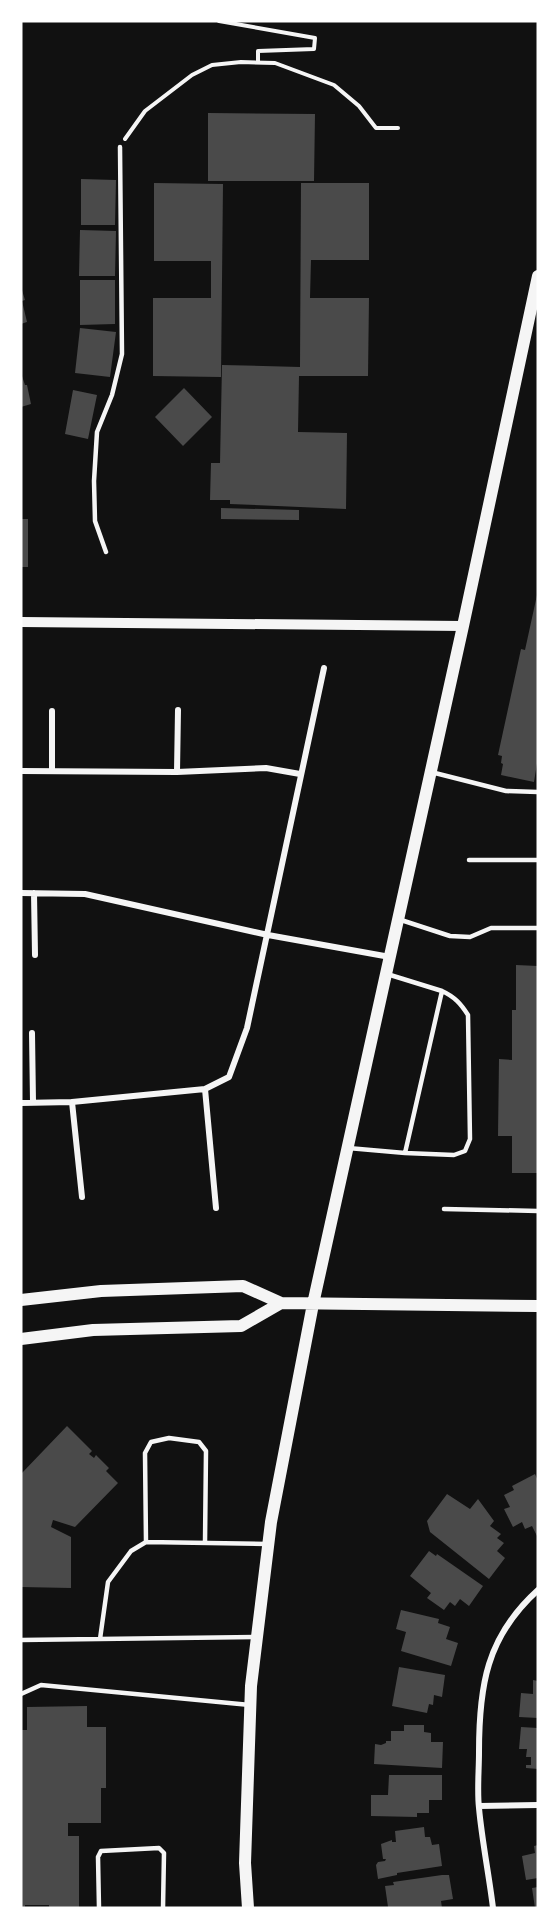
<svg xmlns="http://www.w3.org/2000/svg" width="559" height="1929" font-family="Poppins,sans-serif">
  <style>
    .building { fill: #4a4a4a }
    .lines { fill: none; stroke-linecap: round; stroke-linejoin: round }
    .path { stroke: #f5f5f5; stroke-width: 4 }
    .service { stroke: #f5f5f5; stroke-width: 4.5 }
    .minor { stroke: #f5f5f5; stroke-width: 6 }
    .tertiary { stroke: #f5f5f5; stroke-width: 10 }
    .secondary { stroke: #f5f5f5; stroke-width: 12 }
  </style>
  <rect width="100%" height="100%" fill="#111"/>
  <path class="building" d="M208,113L315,114L314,181H208Z
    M81,179L116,180L115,225H81Z
    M154,183L223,184L221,377L153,376V298H211V261H154Z
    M301,183H369V260H311L310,298H369L368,376H299L298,432L347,433L346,509L230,504V500H210L211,463H220L222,365L300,367Z
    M80,230L116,231L115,276H79Z
    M80,280H115V324L80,325Z
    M21,287L25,300L22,301L27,322L21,324Z
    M80,328L116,332L110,377L75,373Z
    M21,373L25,385H27L31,404L21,407Z
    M184,388L212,417L183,446L155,417Z
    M73,390L97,395L88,439L65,434Z
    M221,508L299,510V520L221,519Z
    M21,519H28V567H21Z
    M537,595L538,757L534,782L501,775L503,764L501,763L502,756L498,755L521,649L525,650Z
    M516,965L538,966V1173H512V1136H498L499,1059L512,1060V1010H516Z
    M67,1426L92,1451L89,1454L94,1458L96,1455L109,1468L106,1471L118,1483L75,1527L53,1520L51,1527L71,1537V1588L21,1587V1474Z
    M535,1474L538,1481V1538L532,1526L525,1529L522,1522L513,1527L504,1509L510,1507L504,1495L514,1490L512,1486Z
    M447,1494L470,1509L478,1499L494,1521L490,1526L501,1534L497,1538L504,1543L497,1551L505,1558L489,1579L430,1532L427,1521Z
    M429,1551L436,1556L437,1554L483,1586L469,1606L460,1599L455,1606L450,1602L444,1610L427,1598L431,1593L410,1576Z
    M401,1610L439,1619L438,1623L450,1627L446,1639L458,1643L451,1666L401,1651L406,1632L396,1629Z
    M399,1667L445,1675L442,1697L434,1695L433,1705L429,1704L427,1713L392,1706Z
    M533,1680L538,1681V1718L519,1717L521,1693L533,1694Z
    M87,1706V1727H106V1788H101V1823H68V1836H79V1908H49V1905H25V1908H21V1730H27V1707Z
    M404,1725H424V1732L431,1733V1742H443L442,1768L374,1764L375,1744L381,1745L386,1743V1741H391V1731H404Z
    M521,1727L538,1728V1769L526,1768V1765H531V1757H526L527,1749H519Z
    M389,1775H442V1800H429V1813H417V1817L371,1816V1795H388Z
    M424,1827L425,1837H430L432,1845L439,1844L442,1866L397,1873V1875L378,1879L376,1865L378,1862L385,1861L386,1859H383L381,1844L392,1840V1842H396L395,1831Z
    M538,1845V1878L526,1880L522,1856L535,1853L534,1846Z
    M442,1875H449L453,1899L441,1901L442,1908L388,1907L385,1886L394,1885L393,1882Z
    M538,1887V1908H535L532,1888Z"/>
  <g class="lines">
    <path class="path" d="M219,21L315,38L314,49L258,51V62
      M125,139L145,111L192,75L212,65L241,62L275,63L334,85L359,106L376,128H398"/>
    <path class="service" d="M106,552L95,521L94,481L97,432L112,395L122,354L120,147
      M431,772L506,791L538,792
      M469,860H538
      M398,919L450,936L470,937L491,928H538
      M348,1148L405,1153L442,991L387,974
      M405,1153L454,1155L465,1151L470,1139L468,1015C461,1004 455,997 442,991
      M444,1209L538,1211
      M146,1542L145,1453L151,1442L169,1438L199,1442L206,1451L205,1543
      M100,1639L108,1582L131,1551L146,1542L267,1544
      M21,1640L255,1637
      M21,1694L41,1685L250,1705
      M99,1908L98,1857L101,1851L159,1848L164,1853L163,1908"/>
    <path class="minor" d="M52,711V771
      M21,771L177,772L266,768L300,774
      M177,772L178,710
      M21,893L85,894L268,935L390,957
      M34,893L35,955
      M32,1033L33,1102
      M205,1089L216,1208
      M72,1102L82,1197
      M21,1103L72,1102L205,1089L229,1077L247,1028L324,668
      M479,1806L538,1805
      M493,1908C489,1875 482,1841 479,1808C477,1790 479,1771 479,1752C479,1687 486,1637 538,1590"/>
    <path class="tertiary" d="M21,622L463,626"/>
    <path class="secondary" d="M21,1300L101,1291L243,1286L281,1303L538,1306
      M21,1339L93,1330L241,1326L281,1303
      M248,1908L245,1863L251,1686L271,1522L313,1304L463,626L538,276"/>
  </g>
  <rect width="559" height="1929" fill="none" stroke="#ffffff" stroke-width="45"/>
</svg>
